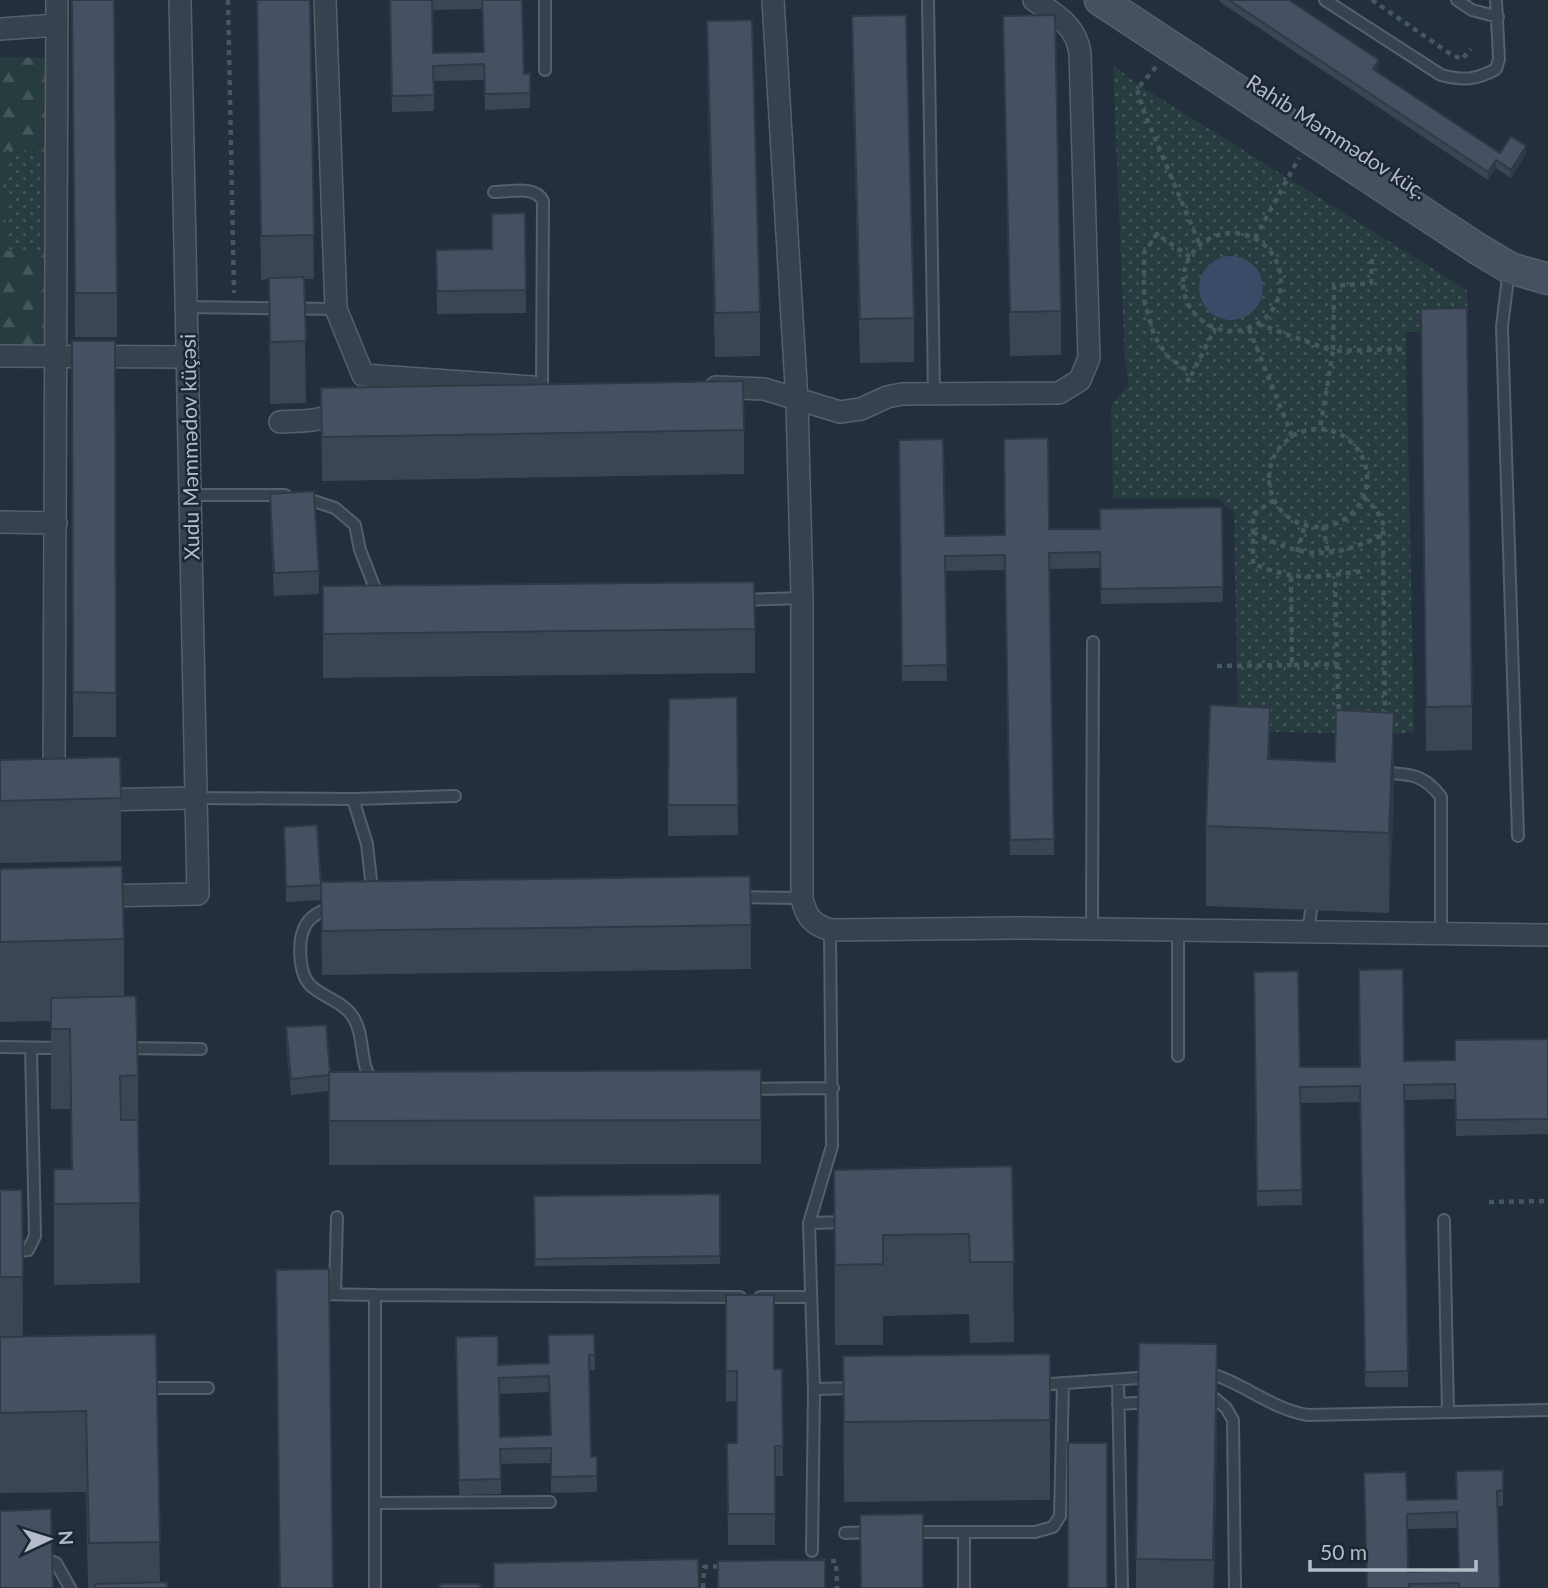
<svg xmlns="http://www.w3.org/2000/svg" width="1548" height="1588" font-family="Lato,sans-serif">
  <style>
    .forest { fill: url(#forest-firs) }
    .park { fill: url(#park-dots) }
    .water { fill: #394c67 }
    .lines { fill: none; stroke-linecap: round; stroke-linejoin: round }
    .service-casing { stroke: #565f6c; stroke-width: 14 }
    .minor-casing { stroke: #565f6c; stroke-width: 24 }
    .secondary-casing { stroke: #565f6c; stroke-width: 33 }
    .path { stroke: #44595c; stroke-width: 4.5; stroke-dasharray: 5 5; stroke-linecap: butt }
    .service { stroke: #38414e; stroke-width: 10 }
    .minor { stroke: #38414e; stroke-width: 21 }
    .secondary { stroke: #465061; stroke-width: 30 }
    .wall { fill: #3b4654; fill-rule: evenodd }
    .shaded-wall { fill: #303945 }
    .building { fill: #455162; stroke: #303945; stroke-width: 2; fill-rule: evenodd }
    .labels { text-anchor: middle; dominant-baseline: central; stroke-width: 5; stroke-linejoin: round; paint-order: stroke }
    .street-label { font-size: 21px; fill: #b4bcc9; stroke: #1d2633 }
  </style>
  <defs>
    <pattern id="forest-firs" width="22" height="20" patternUnits="userSpaceOnUse" patternTransform="scale(1.75)"><rect width="22" height="20" fill="#263c3f"/><path d="M5 1l3.5 6h-7zM16 11l3.5 6h-7z" fill="#435659"/></pattern>
    <pattern id="park-dots" width="8" height="8" patternUnits="userSpaceOnUse" patternTransform="scale(1.75)"><rect width="8" height="8" fill="#263c3f"/><path d="M2 2h.1M6 6h.1" fill="none" stroke="#435659" stroke-width="1.8" stroke-linecap="round"/></pattern>
  </defs>
  <rect width="100%" height="100%" fill="#242f3e"/>
  <path class="forest" d="M0,57L53,58L54,346L0,344Z"/>
  <path class="park" d="M1113,65L1137,84L1467,290L1468,331L1406,332L1414,732L1386,735L1238,731L1234,512L1218,499L1113,498L1111,405L1129,384L1125,361Z
    M6,150L52,152L54,250L5,251Z"/>
  <path class="water" d="M1199 288a32 32 0 1 1 64 0a32 32 0 1 1-64 0Z"/>
  <g class="lines">
    <defs>
      <path id="service" d="M545,0V70
        M928,0L934,392
        M1325,0L1441,75C1464,81 1476,80 1496,69L1499,59L1496,0
        M1457,0L1472,10L1498,17
        M494,192C510,192 535,185 543,201L542,387
        M1509,270L1502,326L1518,836
        M187,307L336,309
        M189,495H285
        M304,498L335,508L355,525L360,550L378,596
        M742,600L802,598
        M1383,773C1410,774 1424,774 1441,797V936
        M196,798L353,799L367,844L372,889L379,890
        M353,799L455,796
        M737,897L802,898
        M334,906C324,910 313,914 307,923C297,937 298,972 310,985C322,997 344,1002 353,1017C366,1037 358,1065 374,1083
        M1092,929L1093,642
        M1308,933L1311,910
        M0,1047L65,1048
        M123,1048L201,1049
        M1178,1056V930
        M748,1089L833,1088
        M1444,1220L1448,1412
        M809,1223L847,1222
        M0,1253L28,1250L35,1236L31,1048
        M318,1294L375,1295
        M335,1294L337,1217
        M760,1297H809
        M1204,1372C1242,1381 1270,1409 1308,1415L1548,1410
        M1118,1380L1122,1588
        M1036,1385L1153,1377
        M143,1388H208
        M814,1389L856,1388
        M1205,1399L1214,1398L1226,1408L1233,1420L1235,1588
        M1118,1404L1151,1402
        M375,1503L550,1502
        M911,1532H1035L1053,1527L1060,1516L1063,1384
        M964,1532V1588
        M845,1533L874,1532
        M812,1551L814,1389L809,1223L832,1146L830,930
        M41,1558L56,1563L70,1588
        M375,1588V1295L740,1297"/>
      <path id="minor" d="M325,0L336,309L363,375L533,387
        M773,0L797,401L802,598V898C806,917 812,924 830,930L1024,928L1548,935
        M0,29L57,25
        M0,356L186,357
        M716,387L764,389L840,412L861,409L887,397L902,394L1059,393L1080,380L1089,358L1080,53C1076,25 1056,15 1034,0
        M280,422C302,420 327,424 342,405
        M0,522L56,523
        M54,785L57,0
        M93,800L196,798
        M97,896L198,894L180,0"/>
      <path id="secondary" d="M1100,0L1478,249L1510,268L1548,279"/>
    </defs>
    <use href="#service" class="service-casing"/>
    <use href="#minor" class="minor-casing"/>
    <use href="#secondary" class="secondary-casing"/>
    <path class="path" d="M228,0L234,293
      M1372,0L1452,55L1462,59L1471,49
      M1156,67L1137,89L1144,112L1199,243
      M1183 282a49 49 0 1 1 98 0a49 49 0 1 1-98 0Z
      M1255,238L1299,158
      M1190,257L1157,234L1144,253V300L1154,335L1167,356L1192,374L1215,328
      M1372,259L1371,283L1334,286L1333,351L1405,349
      M1258,324L1333,351L1320,429
      M1249,329L1292,436
      M1187,382L1192,374
      M1269 478a49 49 0 1 1 98 0a49 49 0 1 1-98 0Z
      M1364,497L1377,511L1383,523L1385,717
      M1274,500L1253,514V564C1302,583 1316,576 1366,571
      M1323,526L1328,554
      M1253,532C1305,559 1329,560 1383,535
      M1297,552L1305,525
      M1291,577L1292,665L1337,664L1335,577
      M1337,664L1339,716
      M1217,666L1292,665
      M1489,1202L1548,1201
      M821,1561H836L837,1588
      M703,1588L704,1567L722,1566"/>
    <use href="#service" class="service"/>
    <use href="#minor" class="minor"/>
    <use href="#secondary" class="secondary"/>
  </g>
  <path class="wall" d="M72,0L117,293V337H75Z
    M257,0H310L314,279H304L306,403L270,404L269,279L261,280Z
    M389,0H522L524,74L530,73V108L485,110L484,80L434,81V111L392,112ZM482,9L483,52L433,53L432,10Z
    M1220,0H1289L1379,67L1376,71L1500,153L1526,154L1511,178L1496,168L1488,180L1220,2Z
    M852,16L914,318V362L860,363L852,60Z
    M1003,16L1061,311V355L1010,356Z
    M707,21L760,312V356L715,357L707,65Z
    M525,213L526,313L437,314L436,250L492,249Z
    M1421,309L1472,706V750L1426,751Z
    M72,341H115L116,737H73Z
    M321,388L744,430V474L322,481Z
    M899,440L945,536L1005,535L1049,529H1100L1222,507L1223,602L1101,604L1100,568L1050,569L1054,855H1010L1005,570L945,571L947,681H902Z
    M270,494L319,571V594L274,596L270,517Z
    M323,586L755,629V673L323,678Z
    M737,697L738,835L668,836V805Z
    M1270,759L1394,793L1389,913L1206,906V826Z
    M0,760L121,798V861L0,863Z
    M284,842L321,882L751,925V969L322,975L321,900L286,902Z
    M0,869L124,939V996L138,1075L140,1283L54,1285V1169H71L70,1109H51V1021L0,1022Z
    M1254,972L1300,1067H1360L1404,1061L1455,1060L1548,1039V1134L1456,1136L1455,1099L1405,1100L1408,1387H1365L1360,1102L1301,1103L1302,1205L1257,1206Z
    M286,1027L330,1072L761,1070V1164L329,1165V1091L291,1095L286,1043Z
    M1012,1166L1014,1342L970,1343L969,1314L883,1316V1345H835L834,1170Z
    M0,1190H22L23,1337L156,1334L160,1582L167,1588H88L86,1492L0,1493Z
    M720,1194V1264L535,1266L534,1196Z
    M726,1295L774,1369H782L783,1476H775V1545H728L727,1443H737V1401L726,1402Z
    M594,1334L595,1370H589L591,1457H597V1492L551,1493V1463L501,1464V1494L459,1495L456,1337L498,1365L548,1363ZM549,1392L550,1435L500,1437L499,1394Z
    M1050,1354V1500L844,1502L843,1356Z
    M1217,1425L1214,1588H1136V1559Z
    M1503,1470V1506H1497L1500,1588H1366L1407,1500L1457,1499ZM1457,1528L1459,1571L1408,1572V1529Z"/>
  <path class="shaded-wall" d="M1379,60V67L1373,77V69Z
    M1526,146V154L1511,178V170Z
    M1496,160V168L1488,180V172Z
    M1270,708V788L1268,759Z
    M1394,713V793L1389,913V833Z
    M1217,1344V1425L1214,1588H1213Z"/>
  <path class="building" d="M72,0H114L117,293H75Z
    M257,0H310L314,235L261,236Z
    M390,0H432L433,53L484,52L482,0H522L524,74L530,73V93L485,94L484,64L433,66L434,95L392,96Z
    M1229,0H1289L1379,60L1373,69L1500,153L1511,136L1526,146L1511,170L1496,160L1488,172Z
    M906,15L914,318L860,319L852,16Z
    M1055,15L1061,311L1010,312L1003,16Z
    M752,20L760,312L715,313L707,21Z
    M525,213L526,290L437,291L436,250L492,249V214Z
    M304,277L306,341L270,342L269,278Z
    M1467,308L1472,706L1426,707L1421,309Z
    M72,341H115L116,693L73,692Z
    M743,381L744,430L322,437L321,388Z
    M1048,438L1049,529H1100V509L1222,507L1223,587L1101,589L1100,552L1049,553L1054,839L1010,840L1005,555L945,556L947,665L902,666L899,440L943,439L945,536L1005,535L1004,439Z
    M314,491L319,571L274,573L270,494Z
    M754,582L755,629L323,634V586Z
    M737,697L738,805H668L669,699Z
    M1210,705L1270,708L1268,759L1317,761L1335,762L1336,710L1394,713L1389,833L1206,826Z
    M120,757L121,798L0,801V760Z
    M317,825L321,885L286,887L284,827Z
    M122,866L124,939L0,942V869Z
    M750,876L751,925L322,931L321,882Z
    M1403,969L1404,1061L1455,1060V1040L1548,1039V1119L1456,1120L1455,1084L1404,1085L1408,1371L1365,1372L1360,1086L1300,1087L1302,1190L1257,1191L1254,972L1298,971L1300,1067H1360L1359,970Z
    M136,996L138,1075L120,1076L121,1120H138L140,1203L54,1204V1169H72L70,1029H51V998Z
    M326,1025L330,1072H329V1075L291,1079L286,1027Z
    M761,1070V1120L329,1121V1072Z
    M1012,1166L1014,1262H970L969,1234L883,1235V1264L835,1265L834,1170Z
    M0,1190H22L23,1277H0Z
    M720,1194V1256L535,1259L534,1196Z
    M329,1269L333,1588H280L276,1270Z
    M726,1295H774V1369H782L783,1446H775V1514H728L727,1443H737V1371H726Z
    M156,1334L160,1542L89,1543L86,1411L0,1413V1337Z
    M594,1334L595,1355H589L591,1457H597V1476L551,1477V1448L500,1449L501,1479L459,1480L456,1337L498,1336V1365L549,1363L548,1335ZM549,1376L551,1435L500,1437L499,1378Z
    M1139,1343L1217,1344L1213,1560L1136,1559Z
    M1050,1354V1420L844,1422L843,1356Z
    M1068,1443H1107V1588H1068Z
    M1503,1470V1490L1497,1491L1500,1588H1459V1583L1409,1584V1588H1367L1364,1473L1406,1472L1407,1500L1457,1499L1456,1471ZM1457,1512L1459,1570L1408,1572L1407,1514Z
    M51,1509L53,1588H0V1511Z
    M923,1514V1588H861L860,1515Z
    M698,1559L699,1588H494V1563Z
    M825,1560V1588H718V1561Z
    M167,1582V1588H95V1584Z
    M440,1584H480V1588H440Z"/>
  <g class="labels">
    <g class="street-label">
      <text transform="translate(1337 136) rotate(33)">Rahib Məmmədov küç.</text>
      <text transform="translate(189 447) rotate(-91)">Xudu Məmmədov küçəsi</text>
    </g>
  </g>
  <g transform="translate(49 1539) rotate(86)" stroke="#1d2633" stroke-width="5" paint-order="stroke">
  <path d="M0-5L12 26L0 18L-12 26Z" fill="#b4bcc9"/>
  <text y="-10" font-size="19" font-weight="bold" text-anchor="middle" fill="#b4bcc9">N</text>
  </g>
  <path d="M1310 1560v10h166v-10" fill="none" stroke="#b4bcc9" stroke-width="3.5"/>
  <text x="1320" y="1560" font-size="21" fill="#b4bcc9" stroke="#1d2633" stroke-width="5" paint-order="stroke">50 m</text>
</svg>
